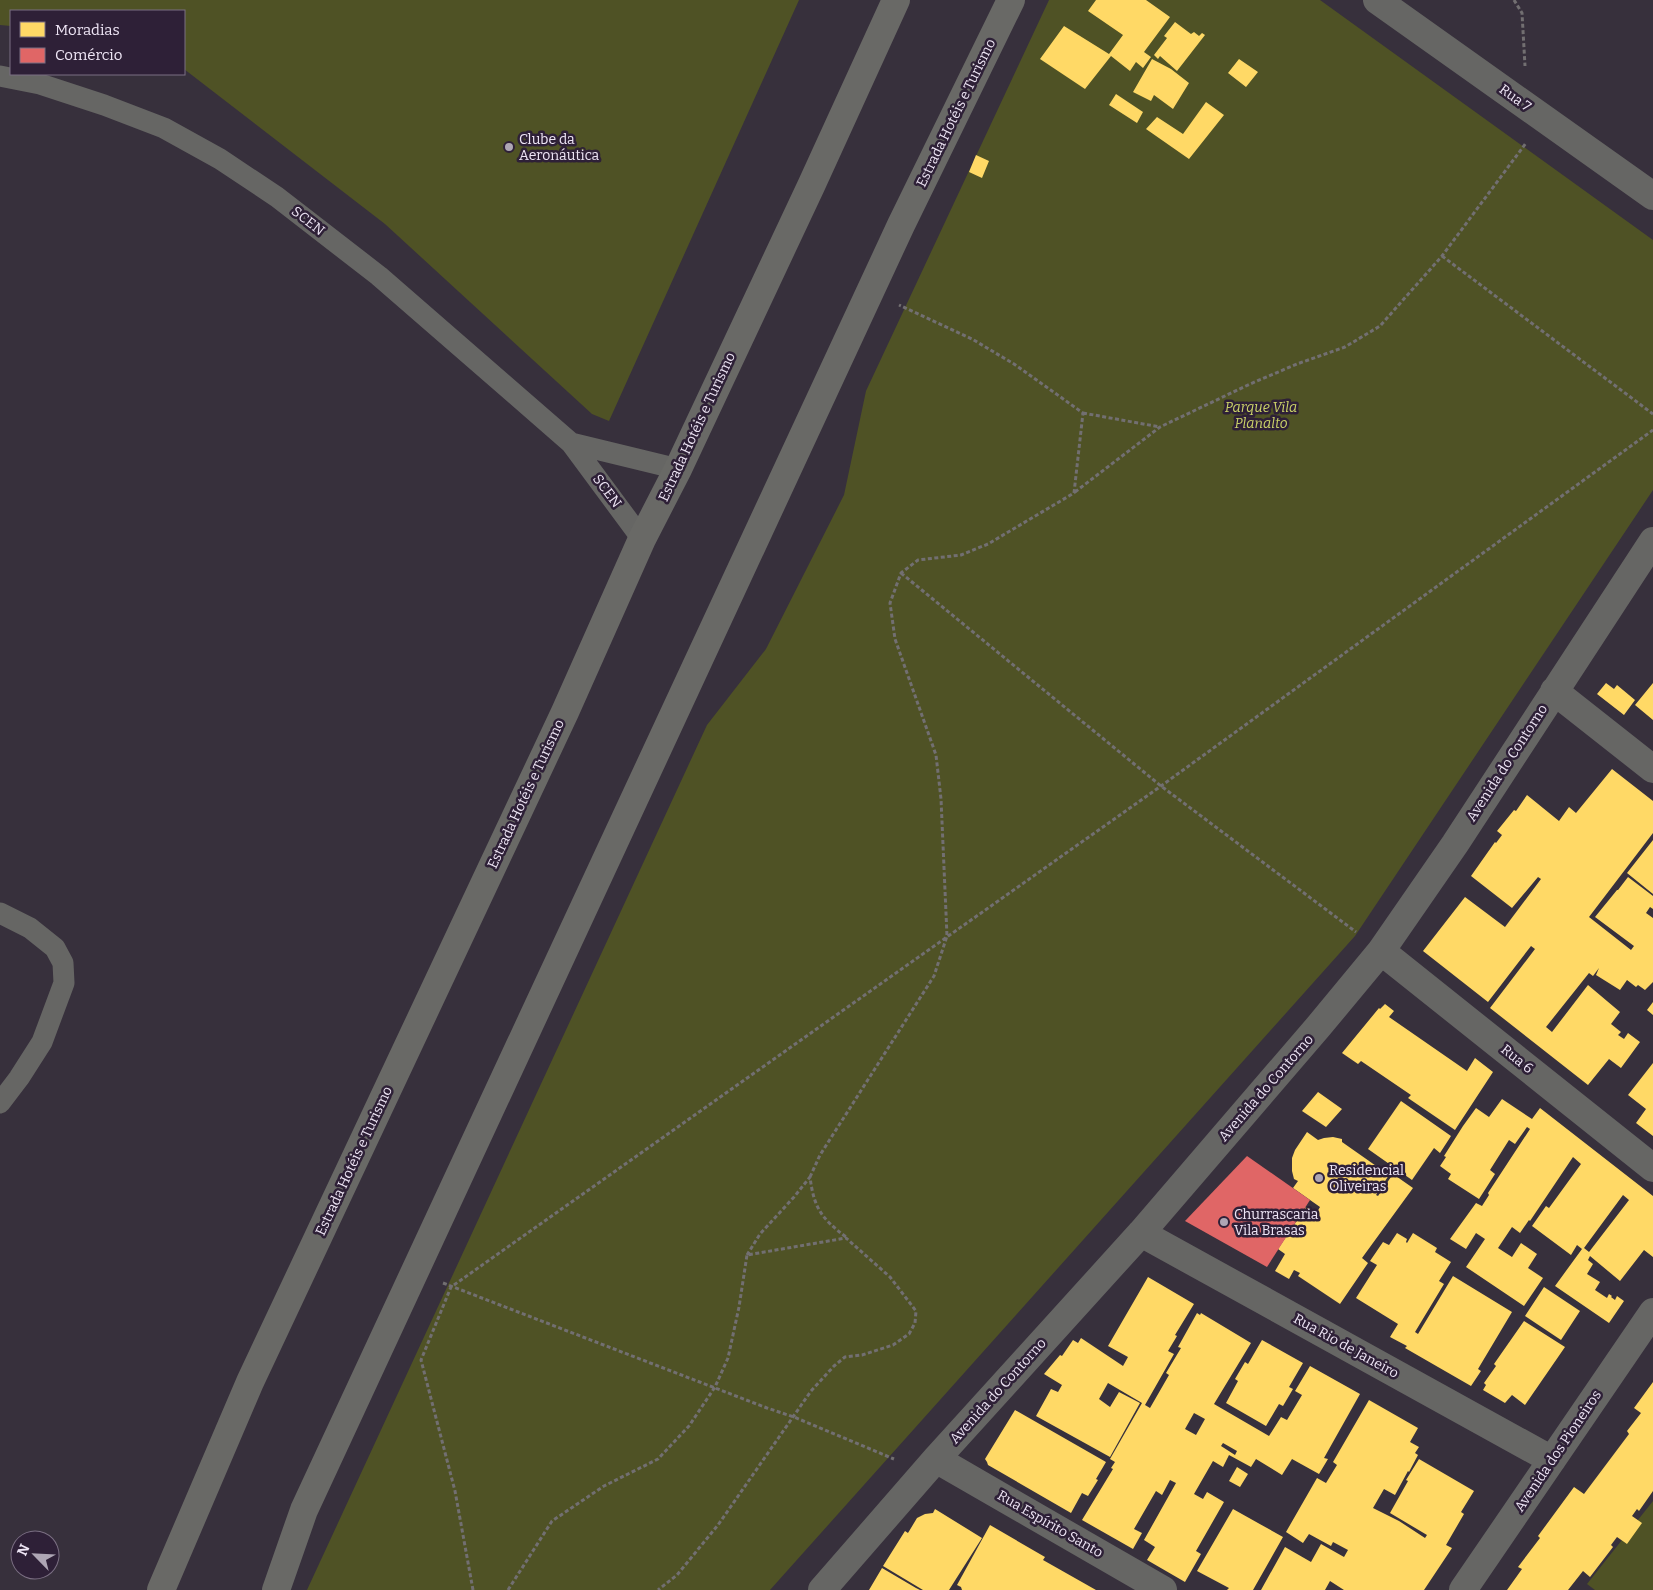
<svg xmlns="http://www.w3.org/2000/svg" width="1653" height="1590" font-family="Bitter,serif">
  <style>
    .green { fill: #4f5225 }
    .homes { fill: #ffd966; fill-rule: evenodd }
    .shops { fill: #e06666 }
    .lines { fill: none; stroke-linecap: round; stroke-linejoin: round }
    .path { stroke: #726f71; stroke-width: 3; stroke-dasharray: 4 2.5; stroke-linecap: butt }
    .service { stroke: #666664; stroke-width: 21 }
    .minor { stroke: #666664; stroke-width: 28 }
    .secondary { stroke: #696966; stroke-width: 28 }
    .poi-dot { fill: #aea6b4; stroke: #2e2037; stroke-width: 2 }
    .labels { text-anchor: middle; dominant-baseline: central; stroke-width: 5; stroke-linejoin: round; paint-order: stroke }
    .street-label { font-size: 14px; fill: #eee5f5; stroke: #2e2037 }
    .poi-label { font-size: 14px; fill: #eee5f5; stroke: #2e2037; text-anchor: start }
    .park-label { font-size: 14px; font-style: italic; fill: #cbd368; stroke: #2e2037 }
  </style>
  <rect width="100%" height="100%" fill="#37303c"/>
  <path class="green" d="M0,0H799L609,421L592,414L385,224L184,69V11H11V26L0,25Z
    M1049,0H1320L1653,240V490L1355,936L770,1590H307L707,725L766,649L844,495L866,391Z
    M1653,1501V1590H1595L1587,1584Z"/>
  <path class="homes" d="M1096,0H1146L1170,17L1144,52L1151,57L1143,68L1136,62L1130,71L1111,56L1085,89L1040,59L1064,26L1109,54L1123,35L1088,11Z
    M1175,22L1191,34L1194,32L1199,36L1202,33L1205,35L1177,71L1160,56L1158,59L1154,55L1167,38L1164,36Z
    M1152,59L1171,69L1189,83L1173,109L1154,95L1151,101L1133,92Z
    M1239,59L1258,72L1246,87L1228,73Z
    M1116,94L1143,112L1137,123L1109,105Z
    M1206,102L1224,115L1189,159L1146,129L1157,117L1183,134Z
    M976,155L989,161L982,178L969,172Z
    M1606,683L1614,689L1617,685L1635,700L1624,715L1597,694Z
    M1653,683V720L1635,705Z
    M1612,769L1653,801V833L1589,917L1631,950L1634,946L1595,917L1617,890H1618L1628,877L1653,896V909L1650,907L1646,913L1653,918V982L1645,990L1638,985L1636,987L1627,980L1620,990L1596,975L1599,968L1593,976L1589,973L1546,1027L1552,1032L1588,985L1620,1012L1611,1024L1621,1032L1618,1035L1624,1039L1628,1033L1640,1042L1621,1068L1609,1059L1588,1085L1490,1008L1535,949L1531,946L1488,1002L1423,951L1465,897L1505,927L1541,879L1538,877L1512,908L1471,876L1495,842L1496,843L1502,835L1497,831L1514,810L1516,811L1527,795L1559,821L1569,807L1576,813Z
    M1653,840V894L1627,873Z
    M1653,1002V1015L1647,1010Z
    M1385,1004L1394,1011L1389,1017L1467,1071L1475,1058L1493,1072L1455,1130L1408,1098L1411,1095L1361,1061L1358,1064L1342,1053L1379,1008L1380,1009Z
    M1653,1063V1136L1636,1123L1646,1109L1628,1095Z
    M1318,1092L1342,1109L1326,1127L1302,1111Z
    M1502,1099L1532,1119L1540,1108L1653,1196V1257L1644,1250L1620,1281L1590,1256L1588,1260L1593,1264L1587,1274L1600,1282L1595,1290L1607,1298L1609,1294L1612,1296L1611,1297L1615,1300L1617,1296L1624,1301L1609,1323L1555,1286L1582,1249L1577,1245L1571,1255L1532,1226L1546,1206L1549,1208L1581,1164L1573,1157L1530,1221L1529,1220L1520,1233L1512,1227L1498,1248L1512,1257L1521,1243L1537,1254L1528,1268L1543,1278L1524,1306L1466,1267L1485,1239L1476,1233L1466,1249L1450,1239L1476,1203L1482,1206L1489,1195L1488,1193L1530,1129L1527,1127L1515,1144L1509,1140L1490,1170L1495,1174L1479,1199L1448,1179L1451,1174L1440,1166L1446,1157L1444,1156L1463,1126L1476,1108L1489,1117ZM1623,1195L1629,1200L1589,1252L1584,1248Z
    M1401,1101L1451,1136L1440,1153L1434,1148L1412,1180L1368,1149Z
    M1307,1132L1318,1140L1324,1138L1333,1137L1342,1139V1142L1389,1175L1376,1195L1378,1196L1393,1174L1413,1188L1362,1258L1368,1263L1340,1304L1298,1276L1300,1273L1294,1270L1289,1279L1275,1271L1285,1254L1278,1249L1306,1207L1316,1214L1320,1207L1293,1188L1298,1181L1294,1179L1292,1171V1158L1295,1150Z
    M1397,1233L1407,1239L1406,1242L1407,1243L1413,1233L1437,1248L1435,1252L1451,1262L1439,1281L1444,1284L1415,1332L1418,1334L1453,1276L1512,1312L1478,1369L1481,1371L1471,1386L1405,1348L1407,1346L1390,1337L1398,1324L1356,1298L1377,1265L1370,1261L1383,1242L1389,1245Z
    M1148,1277L1194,1304L1175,1335L1177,1336L1168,1351L1174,1354L1145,1405L1150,1408L1169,1375L1166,1373L1181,1348L1178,1347L1197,1313L1200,1315L1201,1313L1251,1343L1214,1404L1269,1436L1281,1417L1287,1420L1302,1395L1295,1391L1310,1366L1360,1394L1324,1458L1328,1459L1319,1474L1292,1459L1282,1475L1256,1459L1251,1467L1229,1455L1223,1467L1213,1461L1194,1494L1203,1499L1207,1492L1224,1502L1196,1551L1201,1554L1185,1582L1147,1560L1155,1547L1144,1540L1176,1483L1170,1480L1162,1495L1156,1491L1134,1529L1142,1533L1133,1549L1082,1520L1113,1469L1111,1468L1115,1462L1110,1459L1142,1403L1108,1383L1099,1399L1110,1407L1119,1392L1140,1403L1110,1457L1036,1416L1051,1389L1058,1392L1062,1385L1044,1374L1060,1355L1062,1356L1073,1340L1078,1343L1081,1338L1123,1366L1128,1357L1108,1346ZM1194,1413L1205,1419L1196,1435L1185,1429ZM1223,1443L1237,1451L1235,1455L1221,1446Z
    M1544,1287L1580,1311L1561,1340L1525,1316Z
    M1524,1321L1565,1347L1525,1405L1512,1395L1505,1403L1483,1390L1486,1385L1484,1383L1496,1366L1494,1364Z
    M1262,1340L1303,1363L1289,1387L1293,1389L1283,1406L1279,1404L1266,1426L1226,1403L1238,1381L1235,1379L1245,1362L1248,1364Z
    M1653,1382V1491L1639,1511L1637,1509L1632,1516L1642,1523L1627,1544L1617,1537L1611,1545L1613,1547L1590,1577L1583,1571L1568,1590H1507L1522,1569L1518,1567L1540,1538L1538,1536L1574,1487L1584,1494L1629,1434L1627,1431L1641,1413L1634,1408Z
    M1369,1400L1418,1428L1410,1442L1419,1447L1415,1453L1418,1455L1409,1472L1408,1471L1395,1495L1384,1489L1373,1508L1399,1521L1425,1538L1427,1535L1390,1513L1408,1481L1406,1480L1419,1459L1474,1491L1461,1512L1464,1514L1446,1545L1452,1548L1424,1590H1344L1330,1581L1325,1590H1261L1285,1547L1311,1562L1321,1544L1344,1557L1348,1550L1333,1542L1331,1546L1309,1534L1303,1543L1286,1532L1317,1478L1326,1483L1337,1465L1333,1462Z
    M1015,1410L1106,1462L1096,1479L1098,1480L1088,1496L1082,1493L1071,1513L988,1465L987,1462L985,1459Z
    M1237,1467L1248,1474L1240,1487L1229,1481Z
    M935,1509L982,1538L949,1590H923L883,1566L905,1531L908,1533L917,1518L925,1514L933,1513Z
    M1233,1509L1283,1537L1253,1590H1227L1229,1588L1197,1571Z
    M990,1525L1045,1557L1043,1560L1096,1590H962L961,1587L957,1585Z
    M882,1568L916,1588L920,1590H869Z"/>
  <path class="shops" d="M1247,1156L1310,1200L1267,1267L1185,1221Z"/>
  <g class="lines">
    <path class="path" d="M1514,0L1522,13L1525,66
      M1442,256L1653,414
      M1083,413L1160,427
      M1075,492L1160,427L1250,384L1297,364L1345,347L1380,326L1442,256L1526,143
      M901,573L1161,786L1356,932
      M810,1177L820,1155L934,976L947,936L941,799L936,755L895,639L890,603L901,573L918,560L961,555L988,544L1074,493L1083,413L1014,364L972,339L899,305
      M747,1255L760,1234L794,1197L810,1177C814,1208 821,1218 846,1237
      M443,1283L767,1408L794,1417L894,1459
      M473,1590L455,1491L421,1360L451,1287L1161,786L1653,430
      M508,1590L552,1521L604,1486L658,1459L689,1426L715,1387L728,1358L739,1307L747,1255L846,1238L890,1277L916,1311L915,1323L909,1334L893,1345L862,1355L845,1357L834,1366L811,1391L718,1525L677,1575L658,1590"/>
    <path class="service" d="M0,76L40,84L104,105L164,128L220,159L277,197L379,276L571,443L642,539
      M571,443L678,469
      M0,913L30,928L55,948L63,963L64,983L42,1042L19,1078L0,1103"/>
    <path class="minor" d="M1377,0L1653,196
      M1554,691L1653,769
      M1381,951L1653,1168
      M1141,1233L1552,1460
      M936,1459L1163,1590
      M822,1590L936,1459L1141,1233L1318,1027L1381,951L1455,844L1653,541
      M1463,1590L1653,1312"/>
    <path class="secondary" d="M161,1590L250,1382L565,712L642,539L678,469L811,186L896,0
      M276,1590L304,1510L901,225L1011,0"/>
  </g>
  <g class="poi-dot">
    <circle cx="509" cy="147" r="5"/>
    <circle cx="1319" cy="1178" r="5"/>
    <circle cx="1224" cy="1222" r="5"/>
  </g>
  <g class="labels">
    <g class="street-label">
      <text transform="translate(1515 98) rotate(36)">Rua 7</text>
      <text transform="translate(956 113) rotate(-64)">Estrada Hotéis e Turismo</text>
      <text transform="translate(308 221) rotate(38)">SCEN</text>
      <text transform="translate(697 427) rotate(-65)">Estrada Hotéis e Turismo</text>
      <text transform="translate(607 491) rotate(53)">SCEN</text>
      <text transform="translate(1507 763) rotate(-57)">Avenida do Contorno</text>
      <text transform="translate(526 794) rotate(-65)">Estrada Hotéis e Turismo</text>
      <text transform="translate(1517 1059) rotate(39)">Rua 6</text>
      <text transform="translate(1266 1088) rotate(-49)">Avenida do Contorno</text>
      <text transform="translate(354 1161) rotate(-65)">Estrada Hotéis e Turismo</text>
      <text transform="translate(1346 1346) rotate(29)">Rua Rio de Janeiro</text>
      <text transform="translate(998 1391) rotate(-48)">Avenida do Contorno</text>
      <text transform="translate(1558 1451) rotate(-56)">Avenida dos Pioneiros</text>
      <text transform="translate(1050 1524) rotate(30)">Rua Espírito Santo</text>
    </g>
    <g class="poi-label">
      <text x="519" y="139">Clube da<tspan x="519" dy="16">Aeronáutica</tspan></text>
      <text x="1329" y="1170">Residencial<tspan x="1329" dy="16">Oliveiras</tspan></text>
      <text x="1234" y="1214">Churrascaria<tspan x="1234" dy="16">Vila Brasas</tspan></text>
    </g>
    <g class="park-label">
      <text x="1261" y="407">Parque Vila<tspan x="1261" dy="16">Planalto</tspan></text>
    </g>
  </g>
  <rect x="10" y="10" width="175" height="65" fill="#2e2037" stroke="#7b6f83"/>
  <rect x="20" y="22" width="25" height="15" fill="#ffd966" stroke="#7b6f83"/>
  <text x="55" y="35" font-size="15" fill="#eee5f5">Moradias</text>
  <rect x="20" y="48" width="25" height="15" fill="#e06666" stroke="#7b6f83"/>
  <text x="55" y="60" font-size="15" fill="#eee5f5">Comércio</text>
  <g transform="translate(35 1555) rotate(294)"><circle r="24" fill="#2e2037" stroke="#7b6f83"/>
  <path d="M0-4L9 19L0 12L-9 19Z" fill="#aea6b4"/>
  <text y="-8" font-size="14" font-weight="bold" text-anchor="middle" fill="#eee5f5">N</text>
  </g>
</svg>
